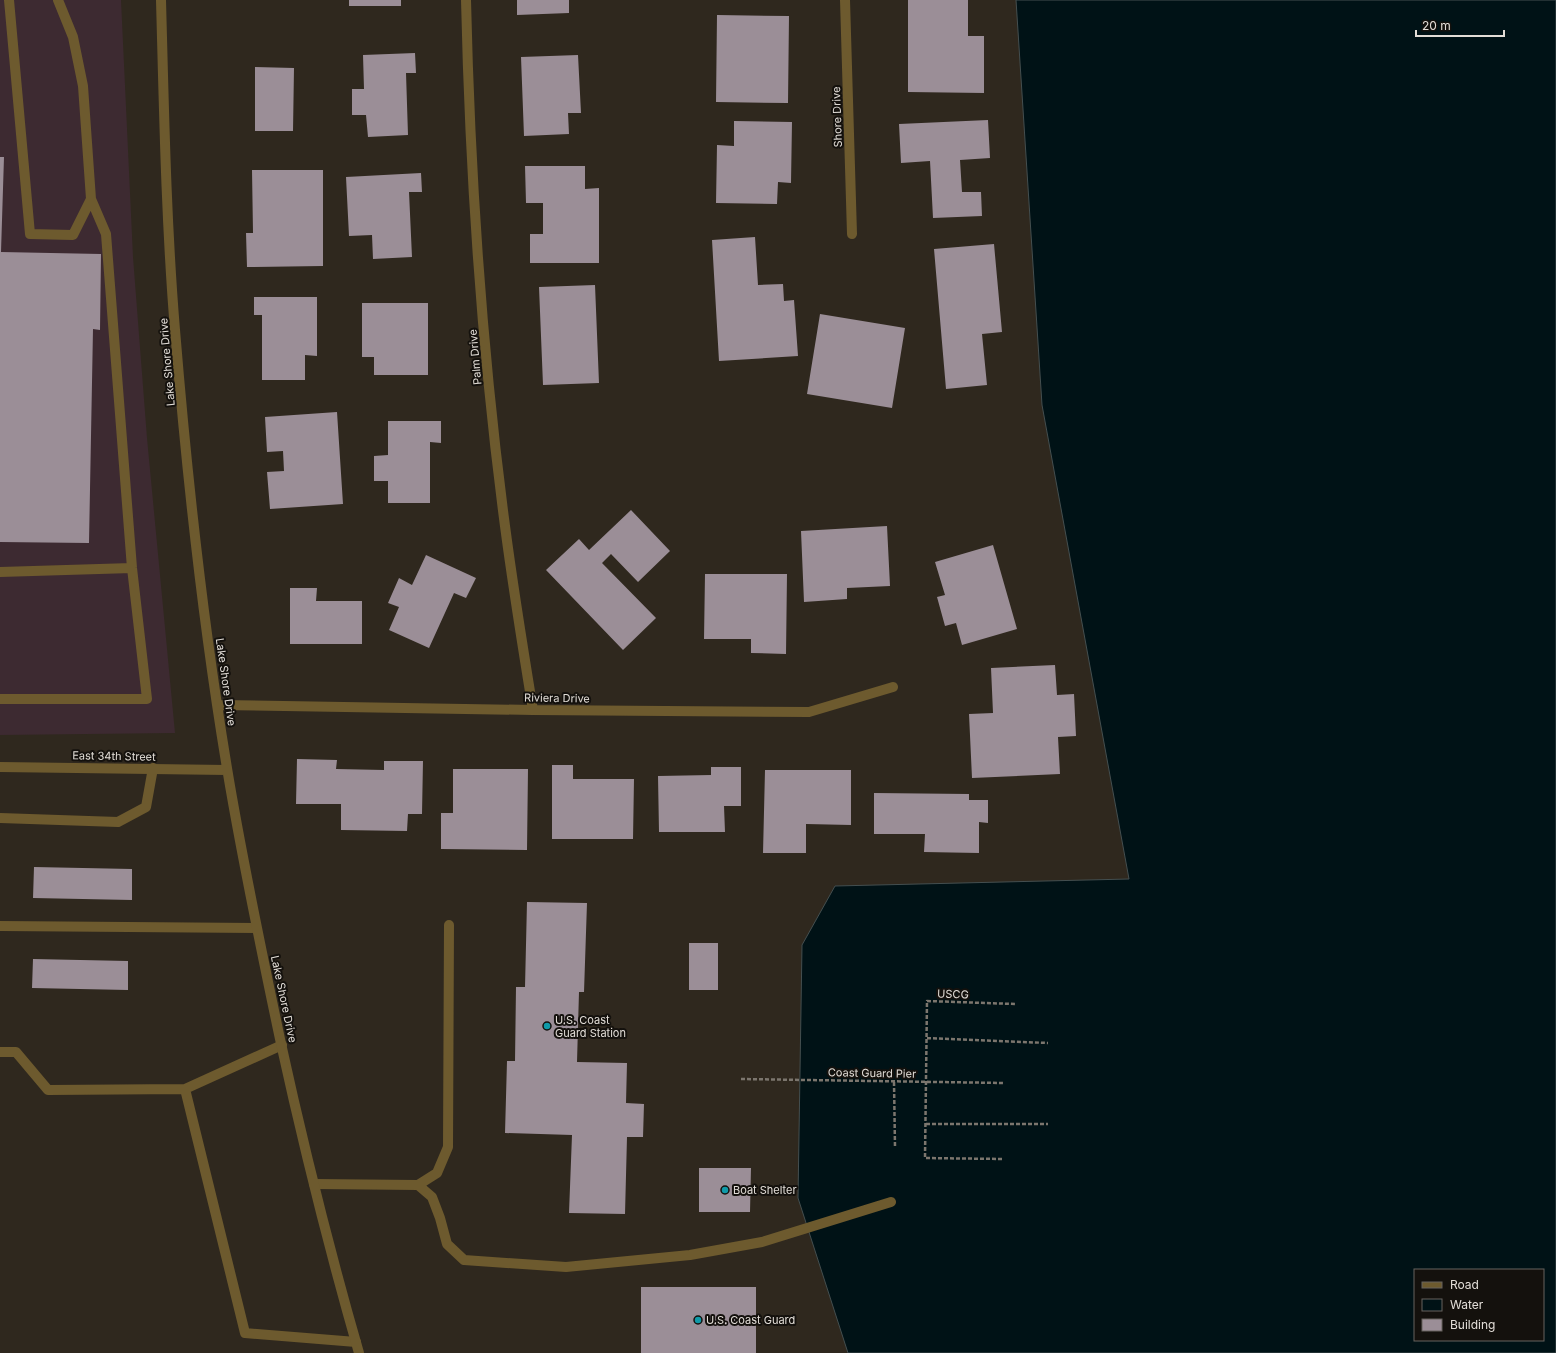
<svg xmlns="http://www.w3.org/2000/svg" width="1556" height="1353" font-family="Inter,sans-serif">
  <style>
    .commercial { fill: #3d2a31 }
    .water { fill: #001216; stroke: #444f50; fill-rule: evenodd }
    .building { fill: #9b8e97 }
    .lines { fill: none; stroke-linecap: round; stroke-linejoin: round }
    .path { stroke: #7c766e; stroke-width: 2.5; stroke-dasharray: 4 2; stroke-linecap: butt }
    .lane { stroke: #6d5a2e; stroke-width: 10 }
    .street { stroke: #6d5a2e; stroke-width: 10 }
    .culture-dot { fill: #0f9aa8; stroke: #14110d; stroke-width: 1.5 }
    .labels { text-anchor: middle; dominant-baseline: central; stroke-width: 4; stroke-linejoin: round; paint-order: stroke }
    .street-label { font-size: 11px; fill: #e2ddd7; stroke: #14110d }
    .poi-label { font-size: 11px; fill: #e2ddd7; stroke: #14110d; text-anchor: start }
  </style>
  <rect width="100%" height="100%" fill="#2f281e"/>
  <path class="commercial" d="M0,0H121L133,257L147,438L175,733L0,735Z"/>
  <path class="water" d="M1016,0H1556V1353H848L798,1198L802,945L835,886L1129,879L1042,405ZM1415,1270H1543V1340H1415Z"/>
  <path class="building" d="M349,0H401V6H349Z
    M517,0H569V13L517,15Z
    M908,0H968V36H984V93L908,92Z
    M717,15L789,16L788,103L716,102Z
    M415,53L416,73H406L408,135L368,137L366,115H352V89H364L363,55Z
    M578,55L581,113H568L569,134L524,136L521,57Z
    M255,67L294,68L293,131H255Z
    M988,120L990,158L960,160L962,192H981L982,216L933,218L930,161L901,163L899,124Z
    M734,121L792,122L791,183L778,182L777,204L716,203L717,145L734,146Z
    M0,157H4L1,252L101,254L100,330L93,329L89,543L0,542Z
    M525,166H585V189L599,188V263H530V234H543V203H526Z
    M252,170H323V266L247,267L246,233H253Z
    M421,173L422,192H409L412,257L373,259L372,235L349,236L346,177Z
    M755,237L758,285L783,284L784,301L794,300L798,356L719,361L712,240Z
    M994,244L1002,332L982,334L987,385L946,389L934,249Z
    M595,285L599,383L543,385L539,287Z
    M254,297H317V356L305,355V380H262V315H254Z
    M362,303H428V375H374V357H362Z
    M820,314L905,328L892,408L807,394Z
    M337,412L343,504L270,509L267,472L284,471L283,451L267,452L265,417Z
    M388,421H441V443L430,442V503H388V481H374V456L388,455Z
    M631,510L670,551L638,582L611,554L602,563L656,618L623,650L546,570L579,539L589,550Z
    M887,526L890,586L847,588V599L804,602L801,531Z
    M993,545L1017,629L962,645L956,623L945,626L937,597L945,595L935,562Z
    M426,555L476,578L466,598L454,593L429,648L389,630L399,607L388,603L399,578L412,585Z
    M705,574H787L786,654L751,653V639H704Z
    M290,588H317L316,601H362V644H290Z
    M1055,665L1057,695L1074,694L1076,736L1058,737L1060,774L972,778L969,714L993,713L991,668Z
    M297,759L337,760L336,769L384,770V761H423L422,814H408L407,831L341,830V804H296Z
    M552,765H573V779H634L633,839H552Z
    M711,767H741V806H724L725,832H659L658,776L711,775Z
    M453,769H528L527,850L441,849V813H453Z
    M765,770H851V825L806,824V853H763Z
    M874,793L969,794V800H988V823L979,822V853L924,852L925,834H874Z
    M34,867L132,869V900L33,898Z
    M527,902L587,903L584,992H579L577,1062L627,1063L626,1103L644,1104L643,1137H627L625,1214L569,1213L572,1135L505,1133L507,1061H515L516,987H525Z
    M689,943H718V990H689Z
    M33,959L128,961V990L32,988Z
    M699,1168H751L750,1212H699Z
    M641,1287H756V1353H641Z"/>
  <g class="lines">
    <path class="path" d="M927,1038L1048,1043
      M741,1079L1004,1083
      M894,1082L895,1147
      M926,1124H1048
      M1002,1159L925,1158L927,1001L1015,1004"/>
    <path class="lane" d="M9,0L30,234L73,235L91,199
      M0,572L132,568
      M0,699H147L132,568L106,234L91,199L83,86L73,37L58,0
      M0,818L118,822L146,807L153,768
      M0,926L256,928
      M0,1052H16L48,1090L185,1089L282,1045
      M185,1089L245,1333L356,1342
      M314,1184L418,1185L432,1197L440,1218L447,1244L464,1260L566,1267L690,1255L762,1242L891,1202
      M418,1185L437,1173L448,1147L449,925"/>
    <path class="street" d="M161,0C164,110 166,221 175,330C187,477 203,624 227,768C242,859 261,949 280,1039C303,1144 329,1249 359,1353
      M466,0C470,175 482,352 505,526C513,587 523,649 533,710
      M845,0L852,234
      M217,705L533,710L809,712L893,687
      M0,767L227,770"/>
  </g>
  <g class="culture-dot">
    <circle cx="547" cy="1026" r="4"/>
    <circle cx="725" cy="1190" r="4"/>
    <circle cx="698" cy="1320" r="4"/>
  </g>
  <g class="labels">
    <g class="street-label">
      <text transform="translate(837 117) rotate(-92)">Shore Drive</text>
      <text transform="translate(475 357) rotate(-95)">Palm Drive</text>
      <text transform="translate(167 362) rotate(-95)">Lake Shore Drive</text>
      <text transform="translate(226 682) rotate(82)">Lake Shore Drive</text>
      <text transform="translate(557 698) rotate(1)">Riviera Drive</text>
      <text transform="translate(114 756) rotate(1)">East 34th Street</text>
      <text transform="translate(953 994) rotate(2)">USCG</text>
      <text transform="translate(284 999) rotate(78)">Lake Shore Drive</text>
      <text transform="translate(872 1073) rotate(1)">Coast Guard Pier</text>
    </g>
    <g class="poi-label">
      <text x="555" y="1020">U.S. Coast<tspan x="555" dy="13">Guard Station</tspan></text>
      <text x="733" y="1190">Boat Shelter</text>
      <text x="706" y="1320">U.S. Coast Guard</text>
    </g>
  </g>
  <rect x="1414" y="1269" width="130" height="72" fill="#14110d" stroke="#66635e"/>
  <rect x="1422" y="1282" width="20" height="6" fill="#6d5a2e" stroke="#66635e"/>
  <text x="1450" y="1289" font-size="12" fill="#e2ddd7">Road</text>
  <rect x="1422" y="1299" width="20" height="12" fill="#001216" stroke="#66635e"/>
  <text x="1450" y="1309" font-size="12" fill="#e2ddd7">Water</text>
  <rect x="1422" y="1319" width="20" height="12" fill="#9b8e97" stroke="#66635e"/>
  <text x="1450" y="1329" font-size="12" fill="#e2ddd7">Building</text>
  <path d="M1416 30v6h88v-6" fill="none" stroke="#e2ddd7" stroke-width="2"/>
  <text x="1422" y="30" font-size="12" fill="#e2ddd7" stroke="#14110d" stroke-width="3" paint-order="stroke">20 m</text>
</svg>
